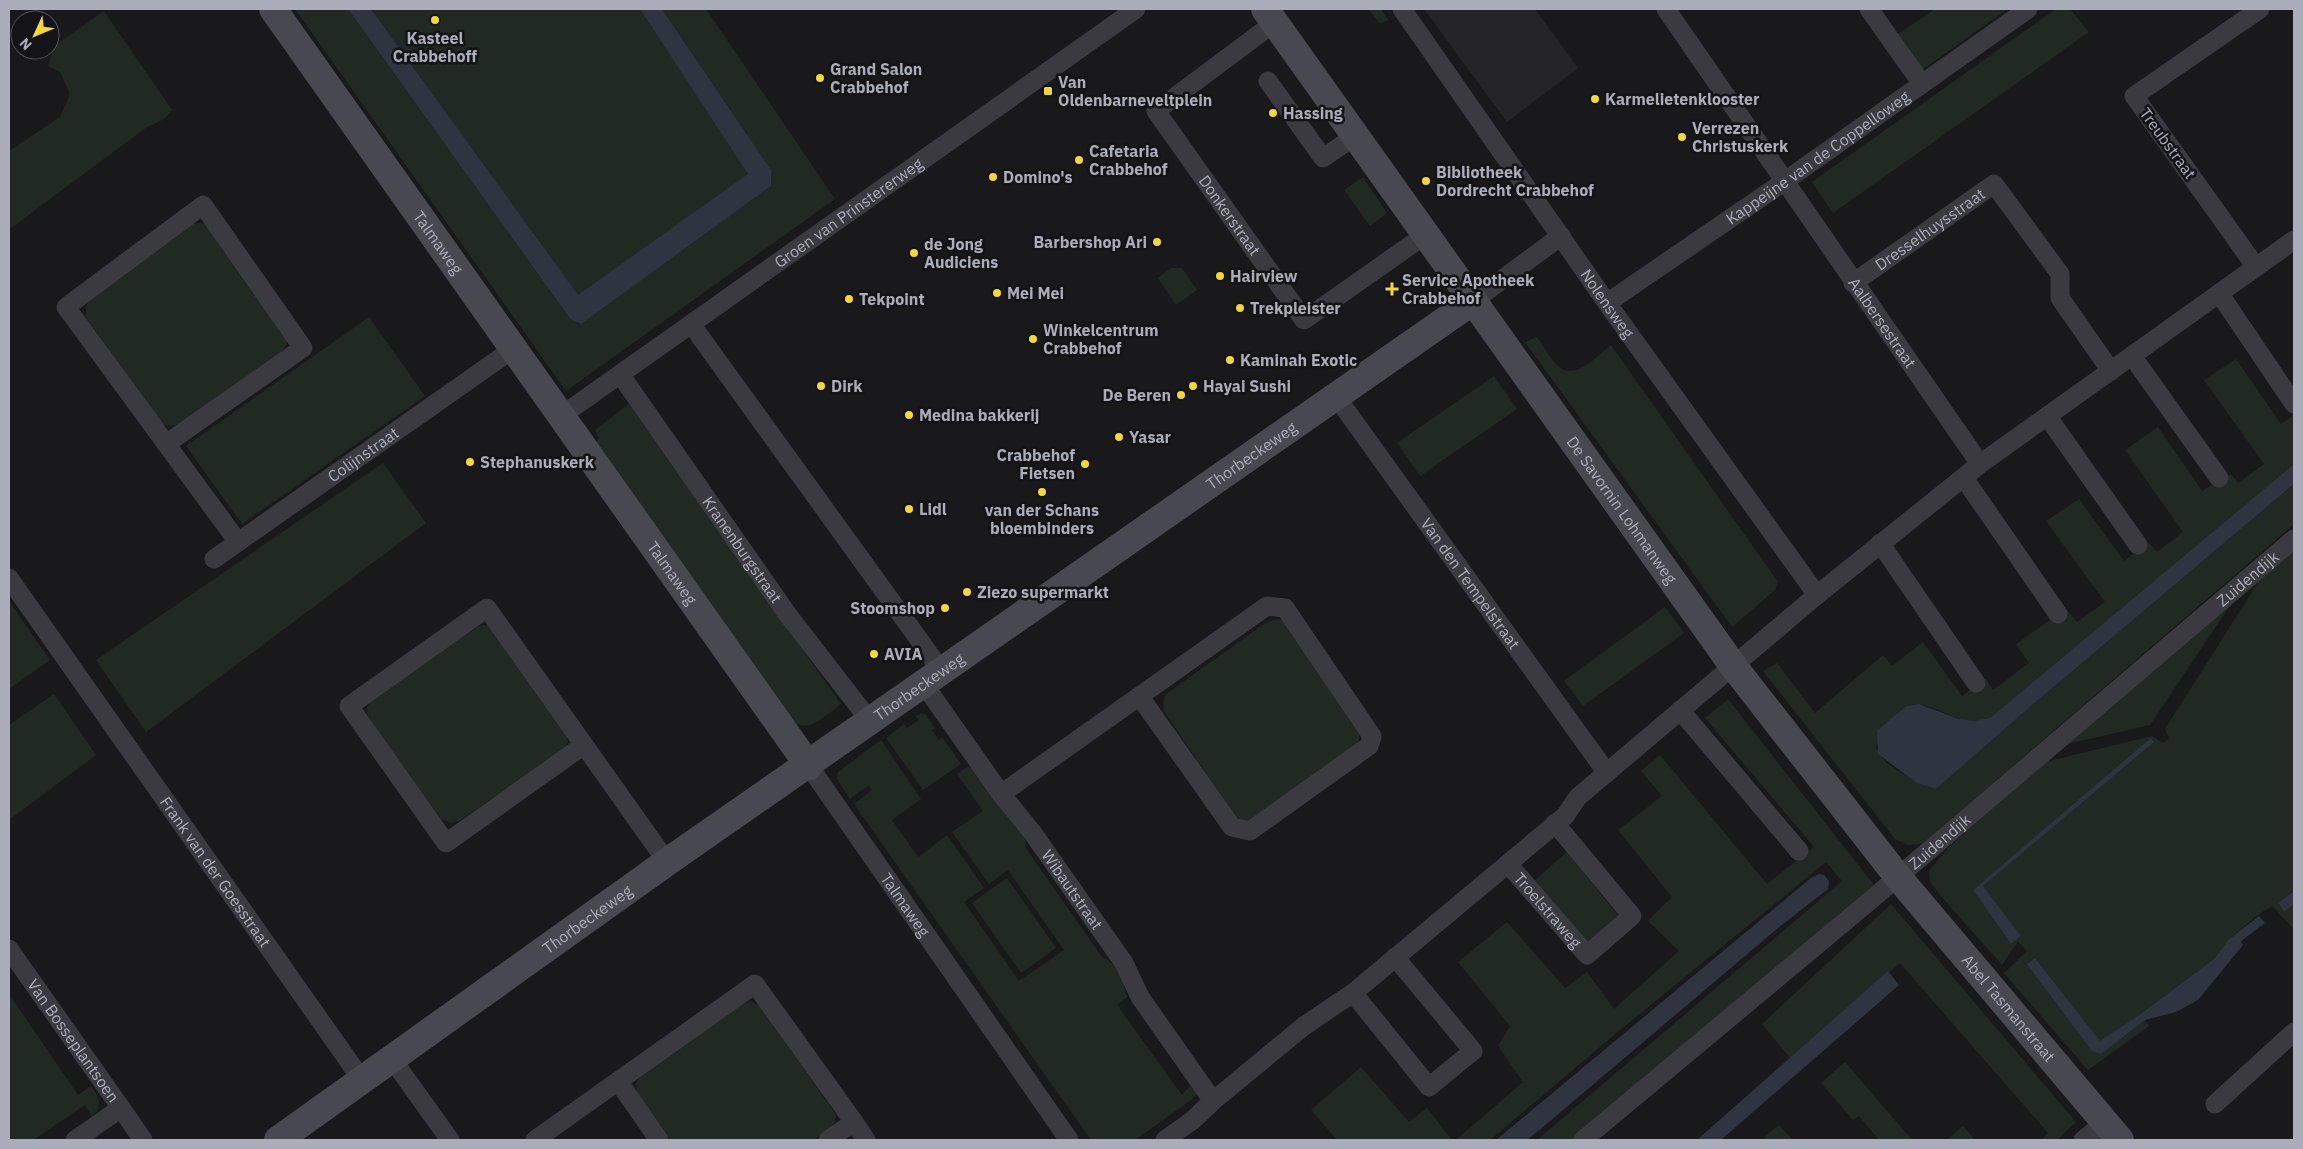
<svg xmlns="http://www.w3.org/2000/svg" width="2303" height="1149" font-family="'IBM Plex Sans',sans-serif">
  <style>
    .built { fill: #252528 }
    .green { fill: #202a23; fill-rule: evenodd }
    .water { fill: #2e3540 }
    .lines { fill: none; stroke-linecap: round; stroke-linejoin: round }
    .street { stroke: #3a3a40; stroke-width: 19 }
    .secondary { stroke: #484850; stroke-width: 28 }
    .poi-dot { fill: #f7d735; stroke: #141416; stroke-width: 2 }
    .labels { text-anchor: middle; dominant-baseline: central; stroke-width: 5; stroke-linejoin: round; paint-order: stroke }
    .poi-label { font-size: 16px; font-weight: bold; fill: #abadbb; stroke: #141416; text-anchor: start }
    .street-label { font-size: 16px; fill: #abadbb; stroke: #141416 }
  </style>
  <rect width="100%" height="100%" fill="#19191b"/>
  <path class="built" d="M1424,9H1535L1578,68L1507,122Z"/>
  <path class="green" d="M295,9H348L571,320L580,324L771,186V170L662,9H706L835,199L566,391Z
    M371,9H640L749,174L578,296Z
    M1368,9H1381L1388,20L1380,24Z
    M1935,9H2007L1922,70L1897,35Z
    M2056,9H2070L2089,32L1833,213L1812,182Z
    M104,11L172,110L164,119L147,127L11,228L9,227V151L60,117L70,94L60,72L48,66L54,46Z
    M1363,177L1387,213L1370,226L1344,190Z
    M200,223L208,225L287,337V345L281,352L178,425L168,426L161,423L86,317V307L90,299L192,224Z
    M1171,268H1182L1197,290L1176,305L1158,278Z
    M369,317L425,396L242,524L186,446Z
    M1537,337C1544,346 1550,359 1558,366C1575,382 1598,355 1611,345L1778,582L1775,590L1732,627L1525,342Z
    M2236,359L2281,424L2294,415V464L1990,718C1985,719 1979,721 1974,721C1953,722 1926,698 1907,706C1894,712 1884,734 1876,746C1883,769 1917,780 1936,789L2031,706L2294,484V524L1923,843L1909,845L1895,839L1763,671L1777,663L1815,713L1883,655L1892,666L1923,642L1962,696L1986,679L1993,690L2029,663L2016,644L2066,609L2077,622L2105,602L2046,521L2079,499L2124,561L2148,542L2157,552L2183,532L2125,450L2158,427L2202,491L2231,474L2238,483L2264,464L2204,380Z
    M1494,376L1517,409L1420,476L1397,443Z
    M629,404L841,704C827,714 809,734 794,722L595,444L599,438L595,430Z
    M383,463L426,523L146,732L96,660Z
    M2294,548V891L2278,903L2284,912L2294,904V929L2272,906L2259,914L2228,940L2215,958L2139,1015L2100,1042L2035,958L2027,964L2102,1053L2145,1020L2149,1026L2088,1070L2004,973L2027,951L2018,941L2002,965L1941,896L1930,882L1929,871L1948,848L2045,762L2152,736L2164,743L2169,738L2165,729L2259,581ZM2154,742L1982,886L2021,936L2011,944L1973,890Z
    M2237,595L2150,725L2067,744Z
    M9,601L50,660L9,689Z
    M1665,607L1684,633L1583,706L1564,681Z
    M1283,619L1360,731L1359,740L1353,749L1253,820L1243,821L1234,815L1164,711L1163,702L1166,694L1264,624L1273,620Z
    M487,625L494,631L566,734L568,741L565,749L459,821L451,823L441,819L368,718L367,707L373,699L479,626Z
    M54,694L96,755L9,820V725Z
    M1728,699L1874,885L1573,1140H1537L1842,881L1826,862L1620,1030L1490,1140H1456L1523,1082L1498,1046L1510,1026L1458,962L1507,922L1565,988L1587,972L1614,1009L1679,951L1648,921L1672,897L1618,830L1662,796L1641,771L1660,755L1767,884L1814,847L1705,718Z
    M921,713L926,715L935,728L932,730L939,740L942,737L961,764L923,790L886,738L904,724L907,728L919,720L916,716Z
    M881,740L921,799L892,820L918,857L947,835L984,888L964,902L1019,981L1064,950L1008,870L989,884L952,832L983,811L957,774L967,767L973,768L1007,816L1026,835L1025,847L1102,957C1120,966 1122,979 1127,997L1117,1005L1182,1095L1190,1086L1197,1094L1191,1100L1135,1140H1091L854,804L872,790L869,785L850,799L837,779L838,772Z
    M1567,852L1619,917L1586,943L1534,881Z
    M1007,878L1056,948L1021,973L972,903Z
    M1891,904L2076,1122L2057,1140H2041L2048,1133L1900,963L1790,1058L1762,1024Z
    M9,994L78,1095L91,1086C99,1097 104,1105 92,1116L85,1105L33,1140H9Z
    M750,1001L760,1006L836,1115L834,1124L815,1140H670L637,1095L636,1083L642,1074L739,1005Z
    M1845,1062L1912,1140H1879L1859,1116L1853,1120L1821,1083Z
    M1361,1067L1409,1122L1427,1108L1452,1140H1337L1311,1110Z
    M1779,1125L1793,1140H1767L1764,1137Z
    M1963,1126L1975,1140H1947Z"/>
  <path class="water" d="M348,9H371L578,295L748,174L640,9H662L771,170V186L581,324L571,320Z
    M2294,464V484L2031,706L1936,789L1917,783L1878,754L1877,731L1906,706L1919,704L1959,719L1974,721L1990,718Z
    M2151,738L2154,742L1983,886L2021,936L2011,944L1973,890Z
    M1819,874L1824,875L1829,881L1828,889L1778,928L1543,1127L1527,1140H1496L1811,878Z
    M2294,891V904L2284,912L2278,903Z
    M2259,916L2265,923L2241,941L2243,945L2198,1000L2176,1012L2145,1020L2101,1054L2092,1051L2027,964L2035,958L2100,1041L2139,1015L2215,958L2228,940Z
    M1888,971L1899,985L1721,1140H1697Z"/>
  <g class="lines">
    <g class="street">
      <path id="s1" d="M1402,9L1607,303L1817,595"/>
      <path id="s2" d="M1666,9L1980,464"/>
      <path d="M1869,9L1922,84"/>
      <path id="s3" d="M1274,23L1156,111L1304,320L1425,235"/>
      <path d="M1268,81L1323,158L1355,136"/>
      <path d="M2256,267L2134,96L2260,9"/>
      <path id="s4" d="M1853,283L1994,184L2060,274V298L2111,371"/>
      <path d="M2219,293L2294,404"/>
      <path d="M1473,301L1561,236"/>
      <path id="s5" d="M1607,303L1785,181L2028,9"/>
      <path d="M691,324L941,670"/>
      <path d="M2132,356L2219,478"/>
      <path id="s6" d="M620,374L788,615L870,721"/>
      <path id="s7" d="M1335,395L1607,773"/>
      <path id="s8" d="M561,416L1136,9"/>
      <path d="M2047,416L2138,545"/>
      <path d="M166,444L303,348L203,205L66,307L238,542"/>
      <path d="M1964,478L2058,614"/>
      <path d="M1880,543L1976,683"/>
      <path id="s9" d="M214,559L513,349"/>
      <path id="s10" d="M9,578L362,1080"/>
      <path id="s11" d="M923,683L1001,794L1032,832L1124,963L1140,997L1213,1101"/>
      <path d="M1680,710L1799,851"/>
      <path d="M584,745L446,843L349,706L487,608L667,862"/>
      <path id="s12" d="M809,766L1069,1140"/>
      <path d="M1001,794L1267,606L1285,608L1372,736L1369,746L1250,831L1232,827L1140,697"/>
      <path id="s13" d="M1508,864L1587,955L1632,916L1555,823"/>
      <path id="s14" d="M9,949L121,1108L75,1140"/>
      <path d="M1353,993L1429,1087L1473,1051L1395,957"/>
      <path d="M392,1059L450,1140"/>
      <path d="M618,1081L659,1140"/>
      <path d="M2215,1104L2294,1032"/>
      <path d="M121,1108L143,1140"/>
      <path d="M854,1122L866,1140"/>
      <path d="M535,1140L755,984L854,1122L828,1140"/>
      <path d="M1165,1140L1193,1120L1213,1101L1304,1026L1353,993L1565,816L1578,797L1817,595L1980,464L2294,240"/>
      <path id="s15" d="M1583,1140L1872,899L2294,539"/>
      <path d="M2083,1140L2105,1122"/>
    </g>
    <g class="secondary">
      <path id="s16" d="M273,9L809,766"/>
      <path id="s17" d="M1265,9L1734,667L1898,877L2120,1140"/>
      <path id="s18" d="M278,1140L667,862L1473,301"/>
    </g>
  </g>
  <g class="poi-dot">
    <circle cx="435" cy="20" r="5"/>
    <circle cx="820" cy="78" r="5"/>
    <rect x="1043" y="86" width="10" height="10" rx="2.5"/>
    <circle cx="1595" cy="99" r="5"/>
    <circle cx="1273" cy="113" r="5"/>
    <circle cx="1682" cy="137" r="5"/>
    <circle cx="1079" cy="160" r="5"/>
    <circle cx="993" cy="177" r="5"/>
    <circle cx="1426" cy="181" r="5"/>
    <circle cx="1157" cy="242" r="5"/>
    <circle cx="914" cy="253" r="5"/>
    <circle cx="1220" cy="276" r="5"/>
    <path d="M1389.5 281.5h5v5h5v5h-5v5h-5v-5h-5v-5h5z"/>
    <circle cx="997" cy="293" r="5"/>
    <circle cx="849" cy="299" r="5"/>
    <circle cx="1240" cy="308" r="5"/>
    <circle cx="1033" cy="339" r="5"/>
    <circle cx="1230" cy="360" r="5"/>
    <circle cx="821" cy="386" r="5"/>
    <circle cx="1193" cy="386" r="5"/>
    <circle cx="1181" cy="395" r="5"/>
    <circle cx="909" cy="415" r="5"/>
    <circle cx="1119" cy="437" r="5"/>
    <circle cx="470" cy="462" r="5"/>
    <circle cx="1085" cy="464" r="5"/>
    <circle cx="1042" cy="492" r="5"/>
    <circle cx="909" cy="509" r="5"/>
    <circle cx="967" cy="592" r="5"/>
    <circle cx="945" cy="608" r="5"/>
    <circle cx="874" cy="654" r="5"/>
  </g>
  <g class="labels">
    <g class="poi-label">
      <text x="435" y="38" text-anchor="middle">Kasteel<tspan x="435" dy="18">Crabbehoff</tspan></text>
      <text x="830" y="69">Grand Salon<tspan x="830" dy="18">Crabbehof</tspan></text>
      <text x="1058" y="82">Van<tspan x="1058" dy="18">Oldenbarneveltplein</tspan></text>
      <text x="1605" y="99">Karmelietenklooster</text>
      <text x="1283" y="113">Hassing</text>
      <text x="1692" y="128">Verrezen<tspan x="1692" dy="18">Christuskerk</tspan></text>
      <text x="1089" y="151">Cafetaria<tspan x="1089" dy="18">Crabbehof</tspan></text>
      <text x="1436" y="172">Bibliotheek<tspan x="1436" dy="18">Dordrecht Crabbehof</tspan></text>
      <text x="1003" y="177">Domino's</text>
      <text x="1147" y="242" text-anchor="end">Barbershop Ari</text>
      <text x="924" y="244">de Jong<tspan x="924" dy="18">Audiciens</tspan></text>
      <text x="1230" y="276">Hairview</text>
      <text x="1402" y="280">Service Apotheek<tspan x="1402" dy="18">Crabbehof</tspan></text>
      <text x="1007" y="293">Mei Mei</text>
      <text x="859" y="299">Tekpoint</text>
      <text x="1250" y="308">Trekpleister</text>
      <text x="1043" y="330">Winkelcentrum<tspan x="1043" dy="18">Crabbehof</tspan></text>
      <text x="1240" y="360">Kaminah Exotic</text>
      <text x="831" y="386">Dirk</text>
      <text x="1203" y="386">Hayai Sushi</text>
      <text x="1171" y="395" text-anchor="end">De Beren</text>
      <text x="919" y="415">Medina bakkerij</text>
      <text x="1129" y="437">Yasar</text>
      <text x="1075" y="455" text-anchor="end">Crabbehof<tspan x="1075" dy="18">Fietsen</tspan></text>
      <text x="480" y="462">Stephanuskerk</text>
      <text x="919" y="509">Lidl</text>
      <text x="1042" y="510" text-anchor="middle">van der Schans<tspan x="1042" dy="18">bloembinders</tspan></text>
      <text x="977" y="592">Ziezo supermarkt</text>
      <text x="935" y="608" text-anchor="end">Stoomshop</text>
      <text x="884" y="654">AVIA</text>
    </g>
    <g class="street-label">
      <text transform="translate(2168 143) rotate(54)">Treubstraat</text>
      <text stroke="none"><textPath href="#s5" startOffset="256">Kappeijne van de Coppelloweg</textPath></text>
      <text stroke="none"><textPath href="#s8" startOffset="352">Groen van Prinstererweg</textPath></text>
      <text stroke="none"><textPath href="#s3" startOffset="275">Donkerstraat</textPath></text>
      <text stroke="none"><textPath href="#s4" startOffset="94">Dresselhuysstraat</textPath></text>
      <text stroke="none"><textPath href="#s16" startOffset="286">Talmaweg</textPath></text>
      <text stroke="none"><textPath href="#s1" startOffset="359">Nolensweg</textPath></text>
      <text stroke="none"><textPath href="#s2" startOffset="381">Aalbersestraat</textPath></text>
      <text stroke="none"><textPath href="#s9" startOffset="182">Colijnstraat</textPath></text>
      <text stroke="none"><textPath href="#s18" startOffset="1190">Thorbeckeweg</textPath></text>
      <text stroke="none"><textPath href="#s17" startOffset="615">De Savornin Lohmanweg</textPath></text>
      <text stroke="none"><textPath href="#s6" startOffset="214">Kranenburgstraat</textPath></text>
      <text stroke="none"><textPath href="#s16" startOffset="691">Talmaweg</textPath></text>
      <text stroke="none"><textPath href="#s15" startOffset="870">Zuidendijk</textPath></text>
      <text stroke="none"><textPath href="#s7" startOffset="232">Van den Tempelstraat</textPath></text>
      <text stroke="none"><textPath href="#s18" startOffset="785">Thorbeckeweg</textPath></text>
      <text stroke="none"><textPath href="#s15" startOffset="465">Zuidendijk</textPath></text>
      <text stroke="none"><textPath href="#s10" startOffset="359">Frank van der Goesstraat</textPath></text>
      <text stroke="none"><textPath href="#s11" startOffset="255">Wibautstraat</textPath></text>
      <text stroke="none"><textPath href="#s12" startOffset="169">Talmaweg</textPath></text>
      <text stroke="none"><textPath href="#s13" startOffset="61">Troelstraweg</textPath></text>
      <text stroke="none"><textPath href="#s18" startOffset="380">Thorbeckeweg</textPath></text>
      <text stroke="none"><textPath href="#s17" startOffset="1246">Abel Tasmanstraat</textPath></text>
      <text stroke="none"><textPath href="#s14" startOffset="112">Van Bosseplantsoen</textPath></text>
    </g>
  </g>
  <rect width="2303" height="1149" fill="none" stroke="#abadbb" stroke-width="20"/>
  <g transform="translate(35 35) rotate(226)"><circle r="24" fill="#141416" stroke="#505158"/>
  <path d="M0-4L9 19L0 12L-9 19Z" fill="#f7d735"/>
  <text y="-8" font-size="14" font-weight="bold" text-anchor="middle" fill="#abadbb">N</text>
  </g>
</svg>
